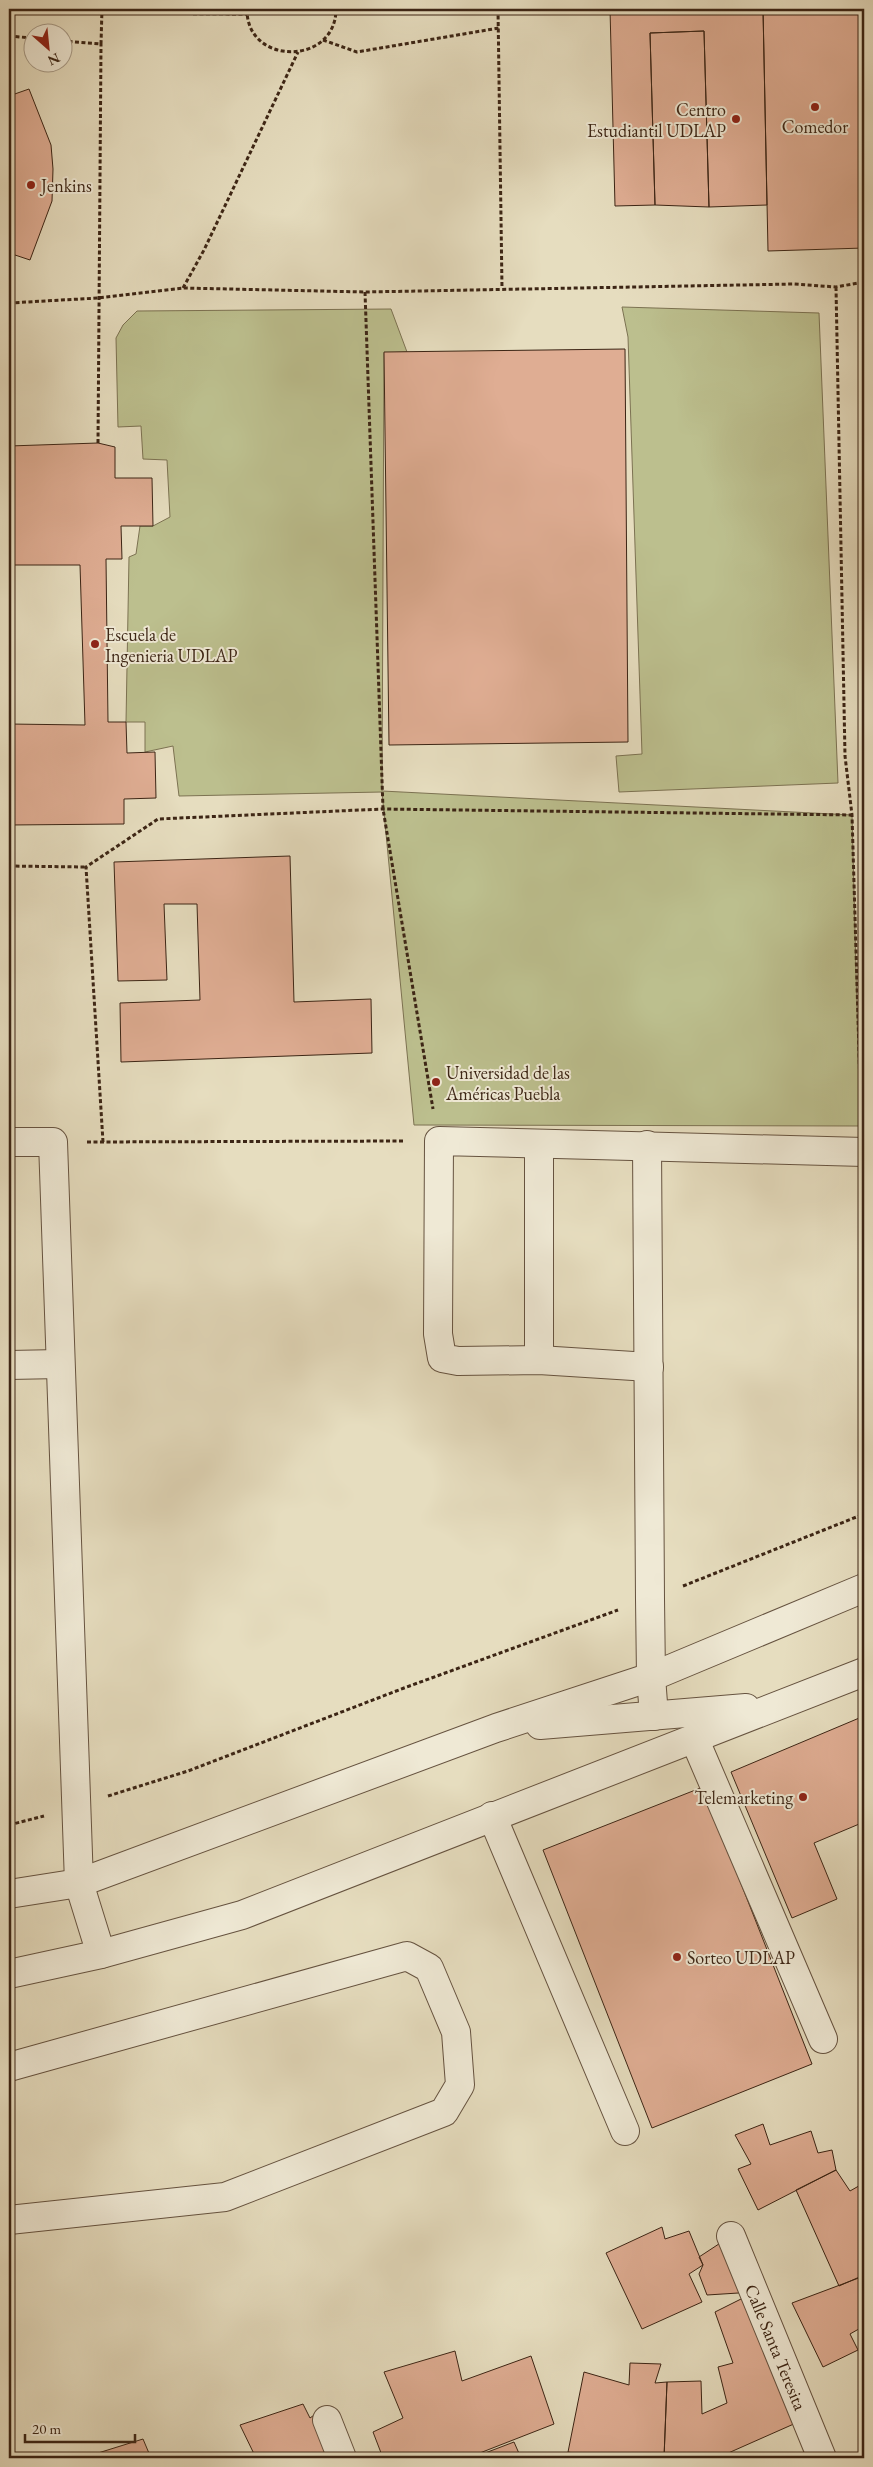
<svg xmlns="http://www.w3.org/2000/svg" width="873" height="2467" font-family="'EB Garamond',serif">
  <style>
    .green { fill: #bcbf8e; stroke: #7c7252 }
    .building { fill: #dfad93; stroke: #3c2515 }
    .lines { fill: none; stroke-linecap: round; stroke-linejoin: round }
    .minor-casing { stroke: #665340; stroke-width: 30 }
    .path { stroke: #3c2515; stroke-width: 3; stroke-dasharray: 4 2.5; stroke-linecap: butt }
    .minor { stroke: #efe9d5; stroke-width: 28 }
    .poi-dot { fill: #8f2418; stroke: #efe9d5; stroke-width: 2 }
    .labels { text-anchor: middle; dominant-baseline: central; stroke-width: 4; stroke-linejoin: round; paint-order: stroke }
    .poi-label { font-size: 18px; fill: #3c2515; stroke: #efe9d5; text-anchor: start }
    .street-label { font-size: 18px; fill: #3c2515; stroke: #efe9d5 }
  </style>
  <rect width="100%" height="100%" fill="#e6ddbf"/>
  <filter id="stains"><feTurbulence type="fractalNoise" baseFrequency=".004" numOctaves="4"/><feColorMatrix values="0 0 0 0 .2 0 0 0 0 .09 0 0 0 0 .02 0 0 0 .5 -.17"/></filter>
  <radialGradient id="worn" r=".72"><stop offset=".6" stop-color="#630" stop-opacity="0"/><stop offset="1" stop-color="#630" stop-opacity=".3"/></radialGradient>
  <path class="green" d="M622,307L819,313L838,783L619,792L616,756L642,754L628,337Z
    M391,309L407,352L384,353L382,791L852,815L860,1126L414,1125L382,792L179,796L173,746L145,752V722H126L129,557L136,554L140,526H153L170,517L167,460L143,459L141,426L118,427L116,338L123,325L137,311Z"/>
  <path class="building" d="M610,9H763L767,205L709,207L704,31L650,33L655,205L615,206Z
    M763,9H864V248L768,251Z
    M704,31L709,207L655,205L650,33Z
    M29,89L51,145L53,169L52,201L30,260L9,253V96Z
    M625,349L628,742L389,745L384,352Z
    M98,443L115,447V478H152L153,526H121L122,559H106L108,722H126L127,753L155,752L156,798L124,799V824L9,825V724L85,725L80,565H9V446Z
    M290,856L294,1002L371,999L372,1053L121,1062L120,1003L200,1000L197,904H164L167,980L118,981L114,862Z
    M864,1716V1822L814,1843L837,1899L792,1918L731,1772Z
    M703,1787L812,2064L652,2128L543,1850Z
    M763,2124L770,2145L811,2131L818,2153L832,2150L836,2170L758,2210L738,2169L751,2164L735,2135Z
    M836,2170L850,2191L864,2183V2275L839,2286L796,2190Z
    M662,2227L665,2239L689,2231L703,2265L689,2274L702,2302L642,2329L606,2253Z
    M731,2236L754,2292L707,2295L699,2274L703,2265L699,2257Z
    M864,2276V2326L850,2334L858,2350L823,2367L792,2303Z
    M745,2297L796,2423L717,2458H664L667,2382L701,2381L702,2414L727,2403L718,2367L733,2363L715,2312Z
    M455,2351L462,2381L531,2356L554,2424L467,2458H383L373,2432L403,2418L384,2372Z
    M630,2363L661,2364L655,2383L667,2382L664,2458H601L568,2452L584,2372L629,2385Z
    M303,2404L310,2418L317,2413L334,2458H256L240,2425Z
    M864,2404V2416L860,2406Z
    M143,2439L151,2458H82Z
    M514,2442L521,2458H472Z"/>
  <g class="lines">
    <defs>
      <g id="minor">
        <path d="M9,1142H53L79,1883L101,1954"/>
        <path d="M647,1145L650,1599L651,1677L654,1716"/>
        <path d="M539,1360V1145"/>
        <path d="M9,1365L60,1364"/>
        <path d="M649,1367L539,1360L458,1361L442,1358L438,1334L439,1141L864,1152"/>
        <path d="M540,1725L746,1708"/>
        <path d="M694,1738L823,2039"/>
        <path d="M492,1816L625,2131"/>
        <path d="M9,1894L79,1883L496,1728L651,1677L864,1588"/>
        <path d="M9,1974L101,1954L242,1915L864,1672"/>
        <path d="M9,2067L407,1956L429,1968L456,2032L460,2085L444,2112L225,2197L9,2220"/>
        <path id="s1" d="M731,2236L822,2458"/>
        <path d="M327,2420L342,2458"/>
      </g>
    </defs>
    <use href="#minor" class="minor-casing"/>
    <path class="path" d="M247,9C246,66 336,66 336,9
      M498,9L502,288
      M102,13L247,14
      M9,36L32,38
      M323,40L357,52L499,28
      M62,41L101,44L102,9
      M836,287L845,756L852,815L861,1120
      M183,288L204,250L298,52
      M365,292L383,809L433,1109
      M9,303L98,298L183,288L365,292L794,284L836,287L864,282
      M98,443L101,44
      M9,866L86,867
      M87,1142L405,1141
      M103,1142L86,867L158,819L383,809L852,815
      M683,1586L864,1514
      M108,1796L188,1771L404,1688L618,1610
      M9,1825L44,1816"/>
    <use href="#minor" class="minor"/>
  </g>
  <g class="poi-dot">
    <circle cx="815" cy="107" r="5"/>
    <circle cx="736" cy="119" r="5"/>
    <circle cx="31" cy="185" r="5"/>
    <circle cx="95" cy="644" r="5"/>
    <circle cx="436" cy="1082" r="5"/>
    <circle cx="803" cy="1797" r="5"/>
    <circle cx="677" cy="1957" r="5"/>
  </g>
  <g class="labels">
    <g class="poi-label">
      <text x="726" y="109" text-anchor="end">Centro<tspan x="726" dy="21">Estudiantil UDLAP</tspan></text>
      <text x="815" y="126" text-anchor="middle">Comedor</text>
      <text x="41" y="185">Jenkins</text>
      <text x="105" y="634">Escuela de<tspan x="105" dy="21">Ingenieria UDLAP</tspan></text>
      <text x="446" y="1072">Universidad de las<tspan x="446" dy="21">Américas Puebla</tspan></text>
      <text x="793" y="1797" text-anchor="end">Telemarketing</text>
      <text x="687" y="1957">Sorteo UDLAP</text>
    </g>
    <g class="street-label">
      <text stroke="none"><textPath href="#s1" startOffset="120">Calle Santa Teresita</textPath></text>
    </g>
  </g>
  <rect width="873" height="2467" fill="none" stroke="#e6ddbf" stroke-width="30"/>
  <rect x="10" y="10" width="853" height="2447" fill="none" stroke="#3c2515" stroke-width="2.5"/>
  <rect x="15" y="15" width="843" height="2437" fill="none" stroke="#3c2515"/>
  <g transform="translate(48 48) rotate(153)"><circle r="24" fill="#efe9d5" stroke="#a79b88"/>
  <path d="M0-4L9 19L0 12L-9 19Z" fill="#8f2418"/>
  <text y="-8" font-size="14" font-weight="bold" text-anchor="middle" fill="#3c2515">N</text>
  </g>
  <path d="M25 2434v8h110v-8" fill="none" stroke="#3c2515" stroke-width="2.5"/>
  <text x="32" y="2434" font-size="15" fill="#3c2515" stroke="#efe9d5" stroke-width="4" paint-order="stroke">20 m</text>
  <rect width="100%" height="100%" filter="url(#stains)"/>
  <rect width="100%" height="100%" fill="url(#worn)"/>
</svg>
